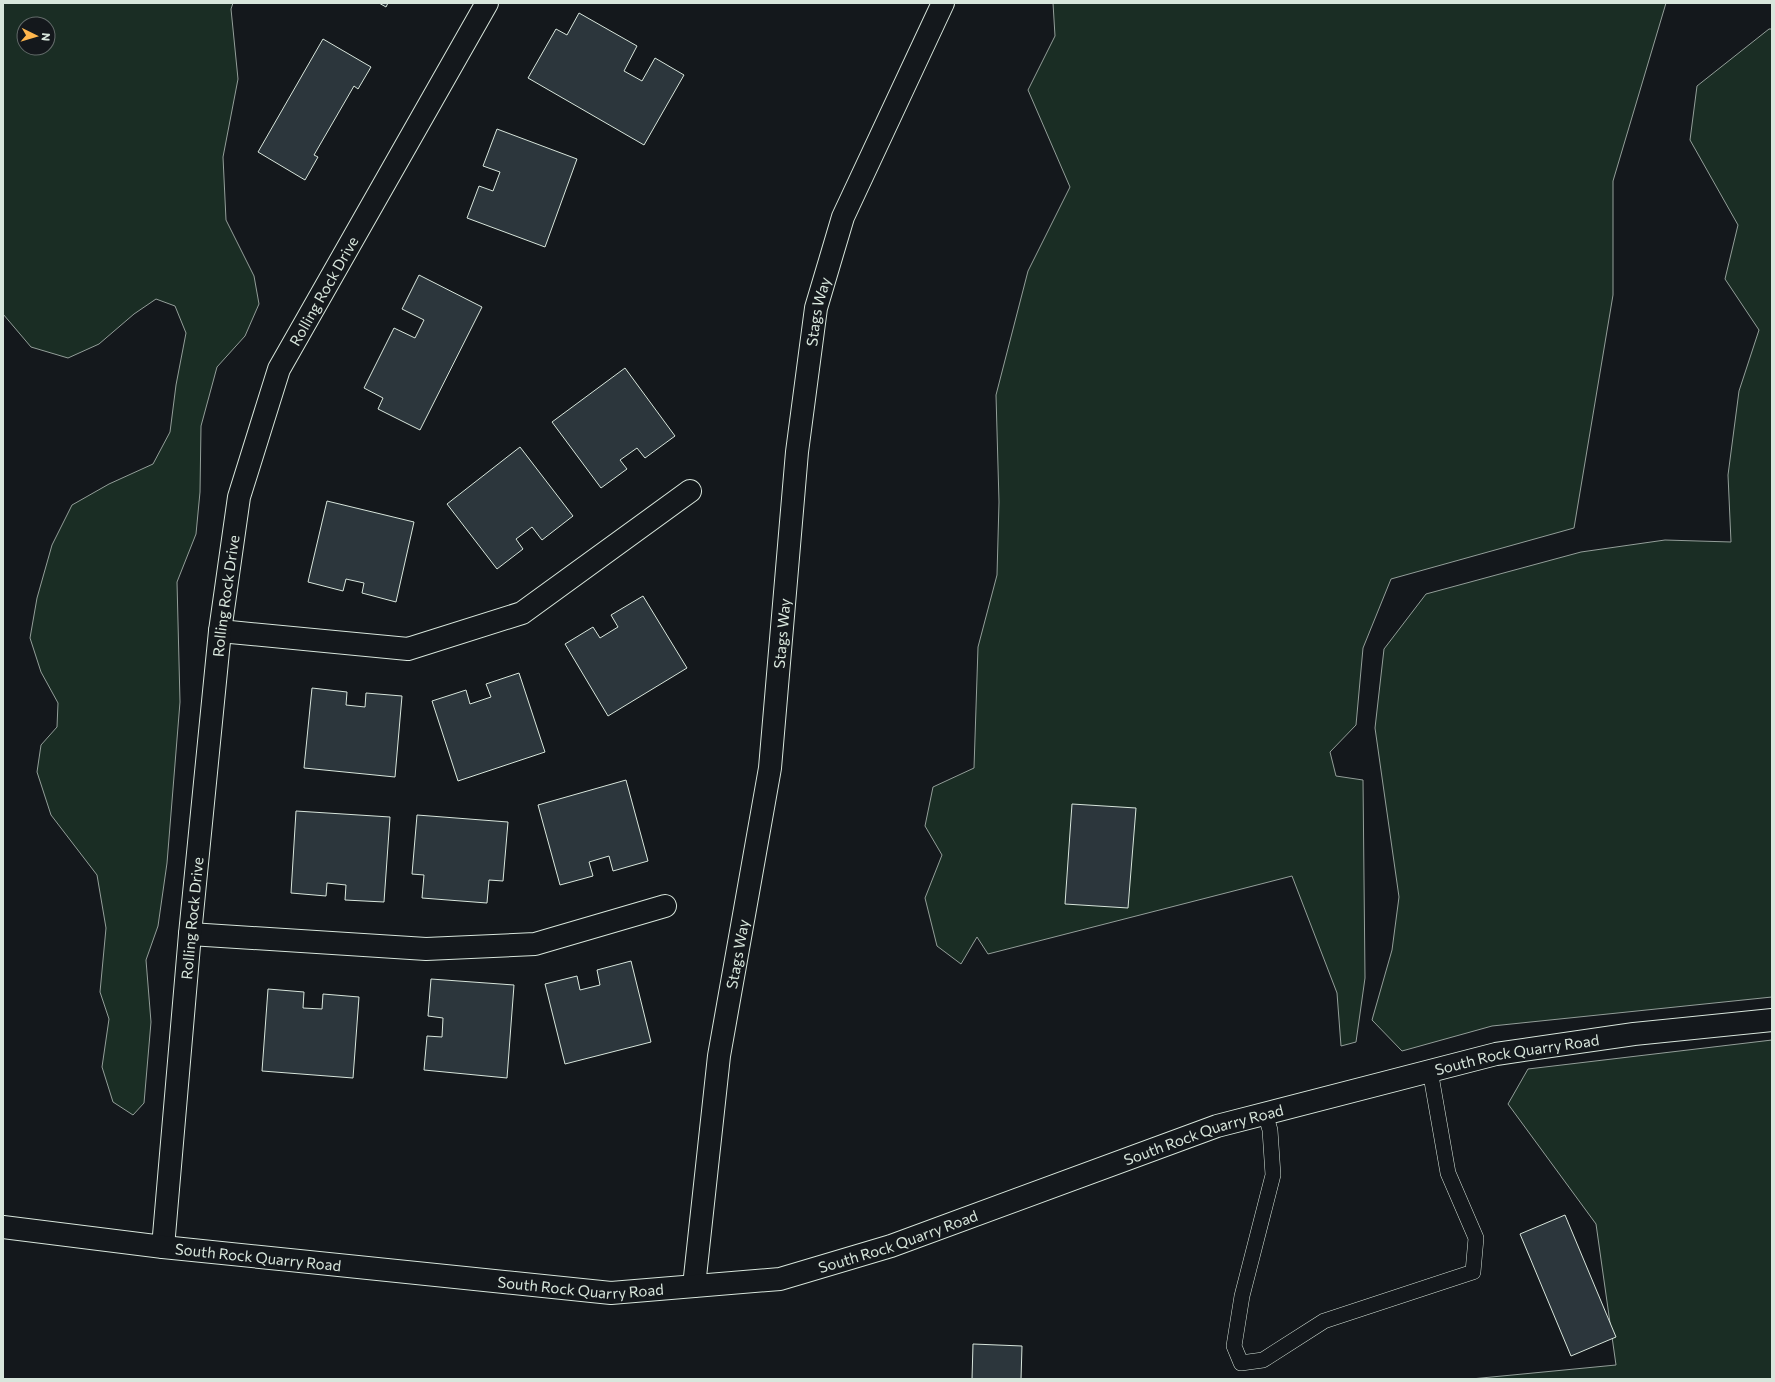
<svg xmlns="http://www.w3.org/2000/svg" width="1775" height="1382" font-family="Commissioner,sans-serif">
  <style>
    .green { fill: #1a2d24; stroke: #939e99; fill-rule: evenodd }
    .building { fill: #2c363c; stroke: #d8e6dc }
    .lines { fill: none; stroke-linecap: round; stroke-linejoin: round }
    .lane-casing { stroke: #d8e6dc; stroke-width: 16 }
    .street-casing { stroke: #d8e6dc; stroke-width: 24 }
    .secondary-casing { stroke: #d8e6dc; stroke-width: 24 }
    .lane { stroke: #14181c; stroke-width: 15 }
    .street { stroke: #14181c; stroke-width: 22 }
    .secondary { stroke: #14181c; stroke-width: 22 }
    .labels { text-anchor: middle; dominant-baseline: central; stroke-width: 3; stroke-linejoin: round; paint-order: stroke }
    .street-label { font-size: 15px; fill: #d8e6dc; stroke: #14181c }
  </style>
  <rect width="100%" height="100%" fill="#14181c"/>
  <path class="green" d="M3,3H233L231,9L238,79L223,157L226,220L254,276L259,304L245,336L217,367L201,426L200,492L196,534L177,582L180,702L167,863L158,926L146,960L151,1022L144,1103L133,1115L113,1102L102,1067L109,1019L100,992L106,928L97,875L51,815L37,772L41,745L57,727L58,703L41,672L30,638L37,598L52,545L72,505L109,484L153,464L170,432L176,385L186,333L175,306L156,299L134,314L99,344L68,358L31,347L3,314ZM24,24H48V48H24Z
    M1053,3H1666L1613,181V295L1574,528L1391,579L1363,648L1356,725L1330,752L1336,776L1363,780L1365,978L1356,1042L1341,1046L1337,993L1292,876L988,954L977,937L961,964L937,946L925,898L942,855L925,826L933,787L974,768L978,647L997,575L999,502L996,395L1028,271L1070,187L1028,90L1055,36Z
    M1769,29H1772V997L1492,1026L1402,1051L1372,1020L1392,950L1399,897L1375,728L1384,649L1426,594L1581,552L1665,540L1731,542L1728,475L1739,391L1759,330L1725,279L1738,225L1690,140L1697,86Z
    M1772,1040V1379H1471L1616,1365L1596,1224L1508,1104L1528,1069Z"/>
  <path class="building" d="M379,3H388L386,7Z
    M579,13L637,46L624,71L642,81L655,58L684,75L644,145L528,78L556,29L567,35Z
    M323,39L371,67L358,89L354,86L314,155L318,157L305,180L258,152Z
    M497,129L577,159L545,247L467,218L479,186L493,191L500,172L483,166Z
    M419,275L482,307L420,430L378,409L383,398L364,388L394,328L415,338L424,320L402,309Z
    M625,368L675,436L645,458L637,448L620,460L627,469L601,488L552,422Z
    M520,447L573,516L542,540L532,527L516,539L523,549L497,569L447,504Z
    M327,501L414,522L396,602L362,593L364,583L346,579L343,591L308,582Z
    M643,596L687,668L608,716L565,644L593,627L600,638L618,627L611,615Z
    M519,673L545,752L458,781L432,701L466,690L470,704L491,697L486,684Z
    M312,688L347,692L346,705L365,707L366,693L402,696L395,777L304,768Z
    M626,780L648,861L613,871L609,856L589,862L593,876L560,885L538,805Z
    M1072,804L1136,808L1128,908L1065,904Z
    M296,811L390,817L384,902L345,900L346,885L327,883L326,896L291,893Z
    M417,815L508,822L503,881L489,880L487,903L422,898L424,875L412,874Z
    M631,961L651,1042L565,1064L545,984L577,976L580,990L600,985L597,970Z
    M431,979L514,985L507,1078L424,1070L427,1036L442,1037L443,1018L428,1016Z
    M268,989L304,992L303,1008L322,1009L323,994L359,997L353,1078L262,1071Z
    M1565,1215L1616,1337L1571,1356L1520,1234Z
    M973,1344L1022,1346L1021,1379H972Z"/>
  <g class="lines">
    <defs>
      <path id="lane" d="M1265,1113L1270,1130L1273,1175L1242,1296L1234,1346L1241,1363L1263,1360L1324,1321L1473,1272L1476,1238L1448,1173L1430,1070"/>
      <g id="street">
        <path d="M220,631L408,649L522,613L690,491"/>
        <path d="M190,934L426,949L535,944L665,906"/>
        <path id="s1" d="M163,1247L190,934L220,631L239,497L279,369L487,3"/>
        <path id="s2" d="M694,1286L719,1056L770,768L797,452L816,308L843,217L943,3"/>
      </g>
      <g id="secondary">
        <path id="s3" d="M3,1227L163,1247L611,1293L780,1279L891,1246L1217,1126L1496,1054L1634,1034L1772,1020"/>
      </g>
    </defs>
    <use href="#lane" class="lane-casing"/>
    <use href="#street" class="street-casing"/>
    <use href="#secondary" class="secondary-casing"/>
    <use href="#lane" class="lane"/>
    <use href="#street" class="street"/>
    <use href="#secondary" class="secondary"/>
  </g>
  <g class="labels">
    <g class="street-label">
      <text stroke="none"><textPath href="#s1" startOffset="978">Rolling Rock Drive</textPath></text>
      <text stroke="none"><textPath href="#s2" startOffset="983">Stags Way</textPath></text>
      <text stroke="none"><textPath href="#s1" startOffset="654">Rolling Rock Drive</textPath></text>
      <text stroke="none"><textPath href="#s2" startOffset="659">Stags Way</textPath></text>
      <text stroke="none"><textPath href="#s1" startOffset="330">Rolling Rock Drive</textPath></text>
      <text stroke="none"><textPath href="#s2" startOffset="335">Stags Way</textPath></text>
      <text stroke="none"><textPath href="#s3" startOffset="1553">South Rock Quarry Road</textPath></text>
      <text stroke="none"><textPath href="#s3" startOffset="1229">South Rock Quarry Road</textPath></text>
      <text stroke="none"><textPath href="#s3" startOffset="905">South Rock Quarry Road</textPath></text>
      <text stroke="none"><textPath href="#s3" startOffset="257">South Rock Quarry Road</textPath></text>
      <text stroke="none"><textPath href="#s3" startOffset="581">South Rock Quarry Road</textPath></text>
    </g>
  </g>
  <rect width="1775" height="1382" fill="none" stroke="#d8e6dc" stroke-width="8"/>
  <g transform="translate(36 36) rotate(95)"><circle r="19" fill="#14181c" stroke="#626a69"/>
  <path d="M0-3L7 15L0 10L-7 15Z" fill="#ffb74d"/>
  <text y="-6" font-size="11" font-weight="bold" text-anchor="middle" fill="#d8e6dc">N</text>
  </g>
</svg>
